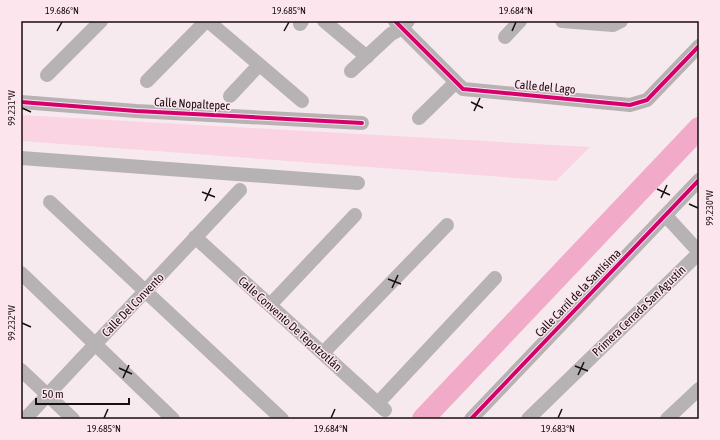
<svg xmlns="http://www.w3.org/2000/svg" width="720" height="440" font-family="'Asap Condensed',sans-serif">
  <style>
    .green { fill: #fad4e2 }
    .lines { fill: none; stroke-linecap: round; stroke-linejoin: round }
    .river { stroke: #f1aac8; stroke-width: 22 }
    .minor { stroke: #b7b2b4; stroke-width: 14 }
    .cycleway-casing { stroke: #fce5ed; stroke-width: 6 }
    .cycleway { stroke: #d6006c; stroke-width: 4 }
    .ticks { fill: none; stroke: #170e11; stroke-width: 1.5 }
    .labels { text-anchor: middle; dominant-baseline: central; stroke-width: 3; stroke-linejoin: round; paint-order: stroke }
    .street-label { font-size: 12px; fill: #170e11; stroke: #fce5ed }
    .neatline { fill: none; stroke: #170e11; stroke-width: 1.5 }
    .ticks-label { font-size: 10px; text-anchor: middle; fill: #170e11 }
  </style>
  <rect width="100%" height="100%" fill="#f7eaee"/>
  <path class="green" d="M21,115L590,147L556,181L21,141Z"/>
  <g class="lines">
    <path class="river" d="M423,419L699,128"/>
    <path class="minor" d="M208,21L302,101
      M324,21L367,57
      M395,21L463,89L630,105L647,100L699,46
      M562,21L613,25L621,21
      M300,24L302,21
      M505,37L520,21
      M351,71L391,34L402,28L408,21
      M47,75L101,21
      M147,81L206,21
      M230,96L259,65
      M21,102L136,111L362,123
      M419,118L456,82
      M21,158L358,183
      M50,202L282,419
      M666,216L699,252
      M195,237L385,410
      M21,273L173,419
      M270,305L355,215
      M323,353L447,225
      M21,370L73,419
      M378,403L495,278
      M25,419L240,190
      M471,419L699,180
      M528,419L699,253
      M667,419L699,389"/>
    <defs>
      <path id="cycleway" d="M395,21L463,89L630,105L647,100L699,46
        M21,102L136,111L362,123
        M471,419L699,180"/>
    </defs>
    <use href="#cycleway" class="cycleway-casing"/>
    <use href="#cycleway" class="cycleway"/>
  </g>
  <path class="ticks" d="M57,31L62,22M284,31L289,22M512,31L516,22M471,102L483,108M22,108L31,112M474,111L480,98M657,189L670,195M202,192L215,197M661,198L667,185M205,201L211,188M689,204L698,208M388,279L401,284M392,288L398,275M22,323L31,327M575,366L588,371M119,368L132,374M578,375L584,362M123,378L129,365M104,418L108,409M331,418L335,409M558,418L562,409"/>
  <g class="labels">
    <g class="street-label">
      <text transform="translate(545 87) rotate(5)">Calle del Lago</text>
      <text transform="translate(192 104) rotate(3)">Calle Nopaltepec</text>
      <text transform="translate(578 293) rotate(-46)">Calle Carril de la Santísima</text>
      <text transform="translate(133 305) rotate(-46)">Calle Del Convento</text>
      <text transform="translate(639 311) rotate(-44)">Primera Cerrada San Agustín</text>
      <text transform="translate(290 324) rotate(42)">Calle Convento De Tepotzotlán</text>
    </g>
  </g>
  <rect width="720" height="440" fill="none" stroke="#fce5ed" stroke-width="44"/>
  <path d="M36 398v6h93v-6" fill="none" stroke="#170e11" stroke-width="2"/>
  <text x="42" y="398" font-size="12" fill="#170e11" stroke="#fce5ed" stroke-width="3" paint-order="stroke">50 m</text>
  <rect x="22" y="22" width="676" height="396" class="neatline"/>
  <g class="ticks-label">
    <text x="62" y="14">19.686°N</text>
    <text x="289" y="14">19.685°N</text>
    <text x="516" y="14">19.684°N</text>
    <text transform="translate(11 108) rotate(-90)" y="4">99.231°W</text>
    <text transform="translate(709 208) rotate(-90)" y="4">99.230°W</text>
    <text transform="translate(11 323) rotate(-90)" y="4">99.232°W</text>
    <text x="104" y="432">19.685°N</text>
    <text x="331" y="432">19.684°N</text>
    <text x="558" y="432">19.683°N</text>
  </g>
</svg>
